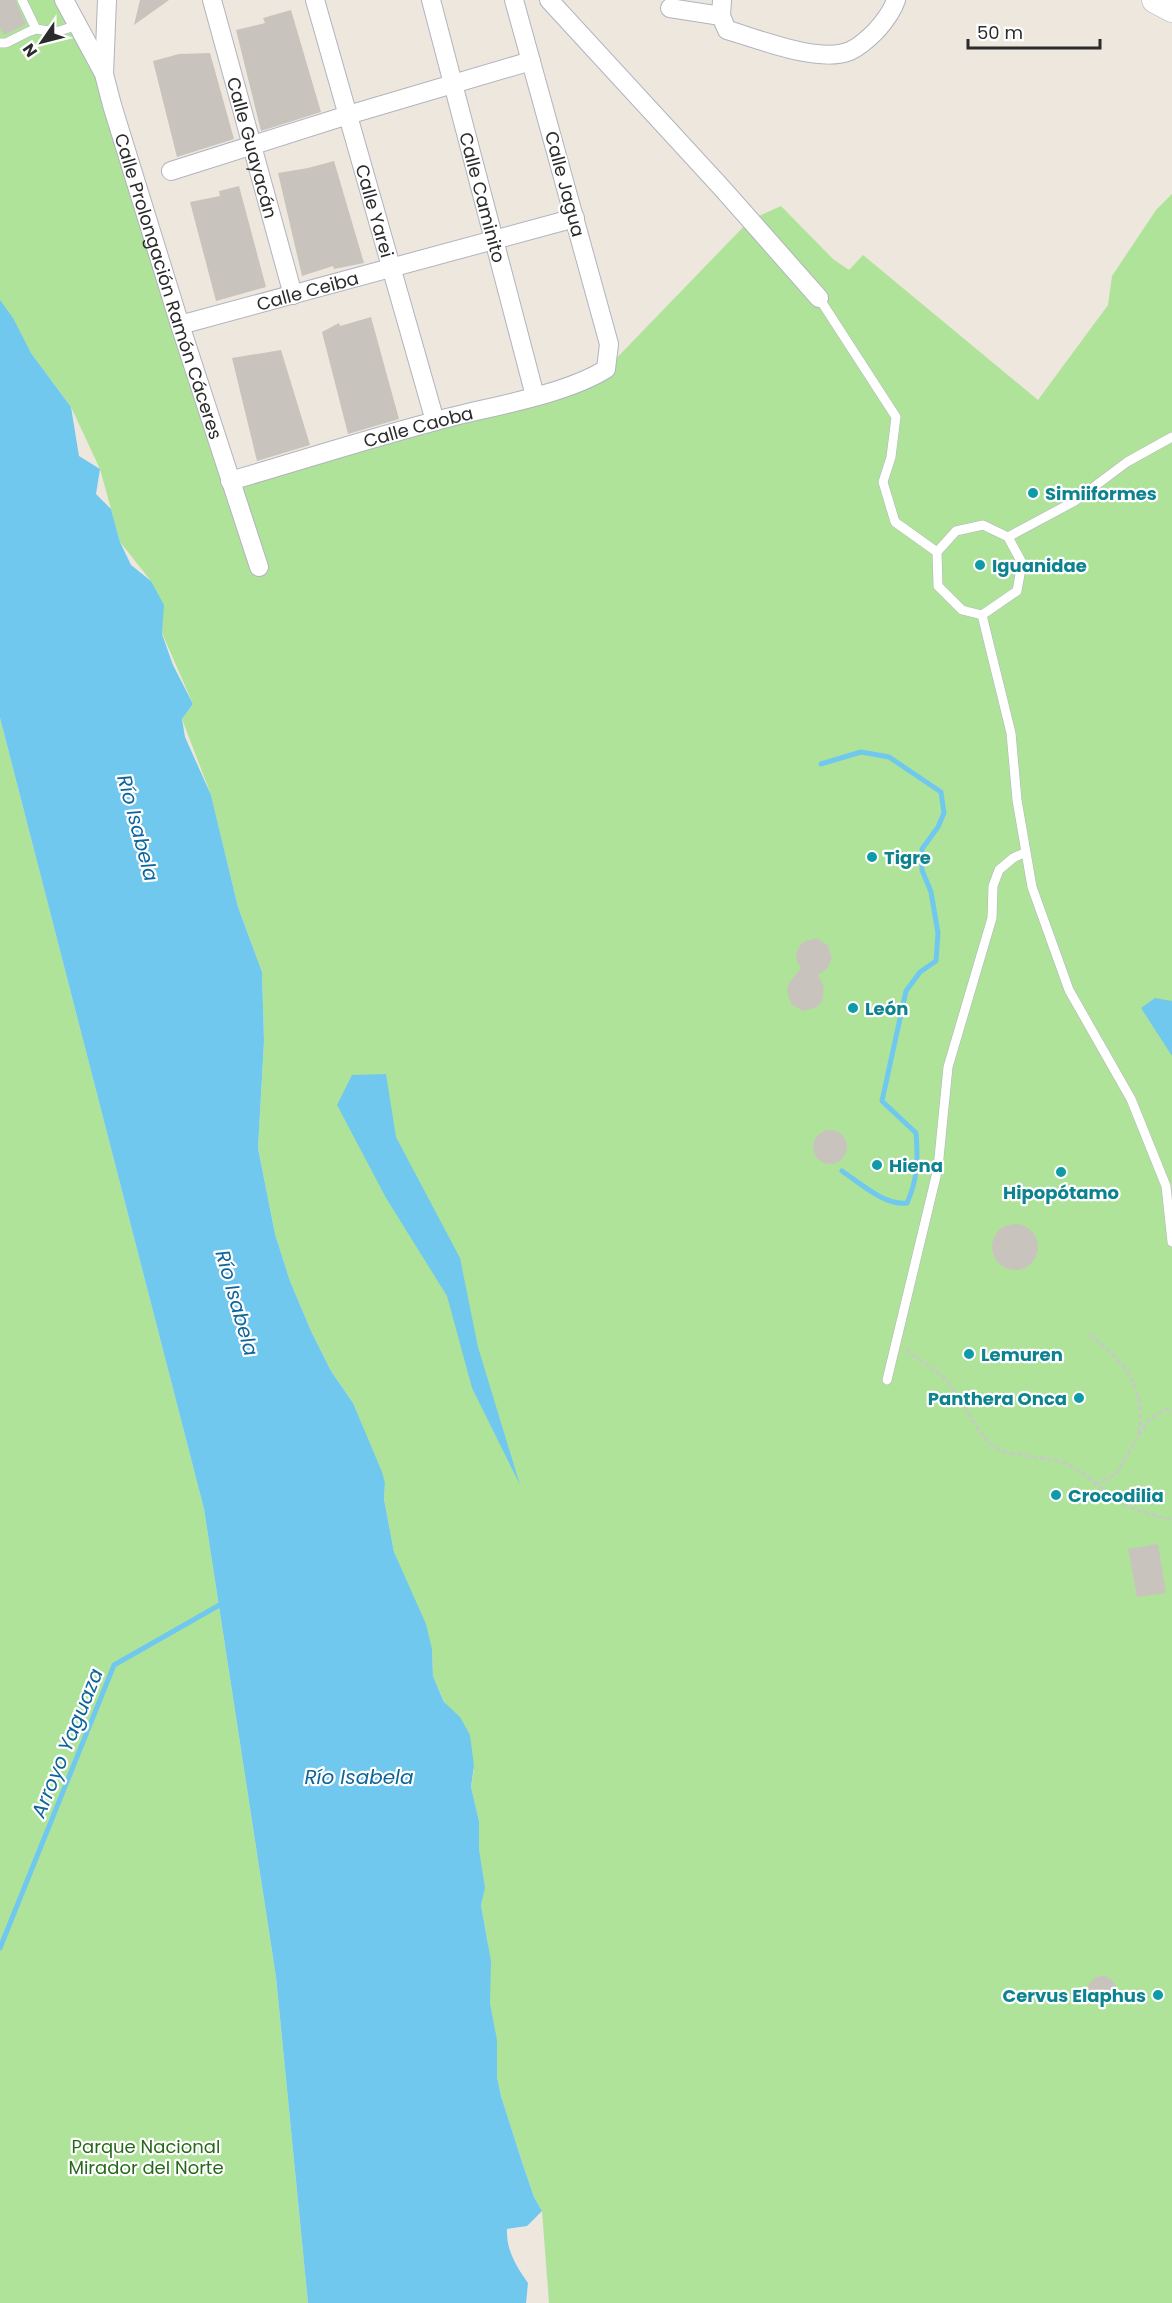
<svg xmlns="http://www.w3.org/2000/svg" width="1172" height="2303" font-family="Poppins,sans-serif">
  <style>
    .green { fill: #b0e39a }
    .water { fill: #70c8ef }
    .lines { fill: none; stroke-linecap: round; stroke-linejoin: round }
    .stream { stroke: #70c8ef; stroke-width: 5 }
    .building { fill: #c8c4bd }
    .service-casing { stroke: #b1b3bf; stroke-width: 10 }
    .minor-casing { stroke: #b1b3bf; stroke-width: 20 }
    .secondary-casing { stroke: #b1b3bf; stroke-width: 27 }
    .path { stroke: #c8c8c8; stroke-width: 3; stroke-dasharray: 4.5 3; stroke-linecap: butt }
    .service { stroke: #fff; stroke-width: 9 }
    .minor { stroke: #fff; stroke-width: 18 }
    .secondary { stroke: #fff; stroke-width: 26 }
    .culture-dot { fill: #0f9aa8; stroke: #fff; stroke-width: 2 }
    .labels { text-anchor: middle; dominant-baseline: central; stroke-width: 4.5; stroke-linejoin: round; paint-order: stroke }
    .street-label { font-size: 18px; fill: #2b2b2b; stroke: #fff }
    .culture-label { font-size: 18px; font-weight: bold; fill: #0d838f; stroke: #fff; text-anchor: start }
    .park-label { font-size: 18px; fill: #27691a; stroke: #fff }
    .water-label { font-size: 20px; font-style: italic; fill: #0d659d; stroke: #fff }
  </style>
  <rect width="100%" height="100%" fill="#ede7dd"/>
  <path class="green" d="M0,0H64L104,74L231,481L606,369L750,220L781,206L833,259L849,270L863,255L1038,400L1108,305L1112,276L1156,210L1172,194V2303H549L542,2211L534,2197L523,2165L501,2096L497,2077L490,2003L488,1944L481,1905L484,1890L479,1849V1821L471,1787L474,1770L433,1676L432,1649L394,1552L384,1499L385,1483L353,1403L331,1371L311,1331L290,1281L275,1234L258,1148L264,1041L262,972L238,907L211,795L182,719L193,704L162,633L163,605L151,581L120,542L100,469L71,407L31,353L0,303Z
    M0,718L204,1509L276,1977L308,2303H0Z"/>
  <path class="water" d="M0,300L13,318L31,353L71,407L79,456L100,469L96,494L111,509L120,542L131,565L151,581L164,605L162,634L173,665L193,704L182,719L185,737L211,795L238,907L262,972L264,1041L258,1148L275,1234L290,1281L311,1331L331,1371L353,1403L382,1472L385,1483L384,1499L394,1552L426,1624L432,1649L433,1676L444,1702L460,1717L470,1735L474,1766L471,1787L479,1821V1849L485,1888L481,1905L491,1961L490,2003L497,2040V2077L501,2096L523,2165L534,2197L542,2211L527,2226L507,2229C506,2250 516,2266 528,2283L526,2303H308L276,1977L204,1509L0,718Z
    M1155,998L1172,1001V1056L1141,1008Z
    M386,1074L396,1137L460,1258L478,1347L520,1485L472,1388L447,1296L386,1198L337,1105L352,1075Z"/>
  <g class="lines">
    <path class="stream" d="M821,764L861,752L889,757L941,792L944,813L938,827L922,849V870L931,892L938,933L936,961L920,972L906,991L882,1101L916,1133C918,1158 918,1179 907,1203C885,1206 860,1183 842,1171
      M0,1948L114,1665L223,1603"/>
  </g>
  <path class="building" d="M0,0H15L26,24L4,35L0,27Z
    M140,0H169L134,25Z
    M291,10L321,112L261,131L236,30L265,23L263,18Z
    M210,53L234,139L177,157L153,61L179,54Z
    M334,161L364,263L334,269L333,266L302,276L278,173L308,168Z
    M239,186L266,287L216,301L190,202L220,196L219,191Z
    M371,317L399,419L348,434L322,332L339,323L340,326Z
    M281,350L310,445L257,461L232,358Z
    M816,938L828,945L832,958L827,969L818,975L824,987L822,1002L817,1007L803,1011L791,1004L787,990L789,983L801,968L797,962L796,954L799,947L803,942Z
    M813 1147a17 17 0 1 1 34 0a17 17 0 1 1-34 0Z
    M992 1247a23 23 0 1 1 46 0a23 23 0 1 1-46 0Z
    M1158,1544L1166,1593L1137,1597L1128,1549Z
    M1088 1990a14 14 0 1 1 28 0a14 14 0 1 1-28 0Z"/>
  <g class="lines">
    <defs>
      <path id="service" d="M22,0L36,29
        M0,43H6L28,32L36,29L56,32L78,25
        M819,298L896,417L891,457L883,482L895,522L937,552
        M983,525L1008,537L1022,563L1017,591L982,615L962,610L938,586L937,552L956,531Z
        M1008,537L1075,501L1127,462L1172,437
        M982,615L1011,733L1017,800L1032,887L1069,990L1131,1099L1166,1186L1172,1242
        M887,1380L938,1168L948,1067L992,918L993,886L999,870L1013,858L1026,852"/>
      <g id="minor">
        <path d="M64,0L103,72"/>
        <path id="s1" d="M107,0L104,74L112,105L180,325L259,567"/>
        <path id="s2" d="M212,0L293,295"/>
        <path id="s3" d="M315,0L435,421"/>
        <path id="s4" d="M431,0L535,396"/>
        <path d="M549,0L721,187L819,298"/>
        <path d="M722,0L721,16L727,30C759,39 819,64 850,51C859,47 869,38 876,31C885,21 892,12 896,0"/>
        <path d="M670,8L721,16"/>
        <path d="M171,171L348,115L531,61"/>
        <path id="s5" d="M180,325L575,218"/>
        <path id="s6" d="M230,481C299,461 367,439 436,421C486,407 563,396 606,369L609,344L514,0"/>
      </g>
      <path id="secondary" d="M1155,0L1172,9"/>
    </defs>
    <use href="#service" class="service-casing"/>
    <use href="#minor" class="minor-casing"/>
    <use href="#secondary" class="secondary-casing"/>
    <path class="path" d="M1089,1335C1124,1359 1146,1389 1139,1433
      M906,1350C919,1360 936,1369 947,1381C964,1400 972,1428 992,1445C1007,1458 1047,1455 1067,1464C1086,1473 1102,1491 1120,1502C1135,1511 1155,1515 1172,1520
      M1096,1484L1116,1474L1146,1423L1158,1413L1172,1408"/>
    <use href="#service" class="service"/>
    <use href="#minor" class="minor"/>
    <use href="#secondary" class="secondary"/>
  </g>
  <g class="culture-dot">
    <circle cx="1033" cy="493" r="6"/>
    <circle cx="980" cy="565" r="6"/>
    <circle cx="872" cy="857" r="6"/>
    <circle cx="853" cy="1008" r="6"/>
    <circle cx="877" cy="1165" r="6"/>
    <circle cx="1061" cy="1172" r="6"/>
    <circle cx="969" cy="1354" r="6"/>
    <circle cx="1079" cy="1398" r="6"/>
    <circle cx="1056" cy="1495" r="6"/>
    <circle cx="1158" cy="1995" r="6"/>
  </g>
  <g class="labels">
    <g class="street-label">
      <text stroke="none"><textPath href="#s2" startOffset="153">Calle Guayacán</textPath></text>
      <text transform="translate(565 184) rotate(75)">Calle Jagua</text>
      <text stroke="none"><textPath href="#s4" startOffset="204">Calle Caminito</textPath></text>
      <text stroke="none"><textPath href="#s3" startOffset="219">Calle Yarei</textPath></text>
      <text stroke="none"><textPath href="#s1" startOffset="296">Calle Prolongación Ramón Cáceres</textPath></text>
      <text stroke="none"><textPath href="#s5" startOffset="132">Calle Ceiba</textPath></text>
      <text stroke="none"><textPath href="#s6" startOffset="196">Calle Caoba</textPath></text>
    </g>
    <g class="culture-label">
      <text x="1045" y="493">Simiiformes</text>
      <text x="992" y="565">Iguanidae</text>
      <text x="884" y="857">Tigre</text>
      <text x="865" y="1008">León</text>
      <text x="889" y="1165">Hiena</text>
      <text x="1061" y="1192" text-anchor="middle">Hipopótamo</text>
      <text x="981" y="1354">Lemuren</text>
      <text x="1067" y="1398" text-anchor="end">Panthera Onca</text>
      <text x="1068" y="1495">Crocodilia</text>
      <text x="1146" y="1995" text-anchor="end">Cervus Elaphus</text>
    </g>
    <g class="park-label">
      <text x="146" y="2146">Parque Nacional<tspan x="146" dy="21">Mirador del Norte</tspan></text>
    </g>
    <g class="water-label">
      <text transform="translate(138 828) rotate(75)">Río Isabela</text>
      <text transform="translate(237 1303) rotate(74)">Río Isabela</text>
      <text transform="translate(67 1743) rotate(-68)">Arroyo Yaguaza</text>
      <text x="359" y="1777">Río Isabela</text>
    </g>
  </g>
  <g transform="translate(42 42) rotate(235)" stroke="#ffffff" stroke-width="4.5" paint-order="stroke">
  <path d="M0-4.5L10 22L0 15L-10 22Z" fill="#2b2b2b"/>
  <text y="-9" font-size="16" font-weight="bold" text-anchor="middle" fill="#2b2b2b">N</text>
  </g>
  <path d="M968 39v9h132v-9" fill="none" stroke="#2b2b2b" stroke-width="3"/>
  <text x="977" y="39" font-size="18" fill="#2b2b2b" stroke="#ffffff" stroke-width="4.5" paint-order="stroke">50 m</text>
</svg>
